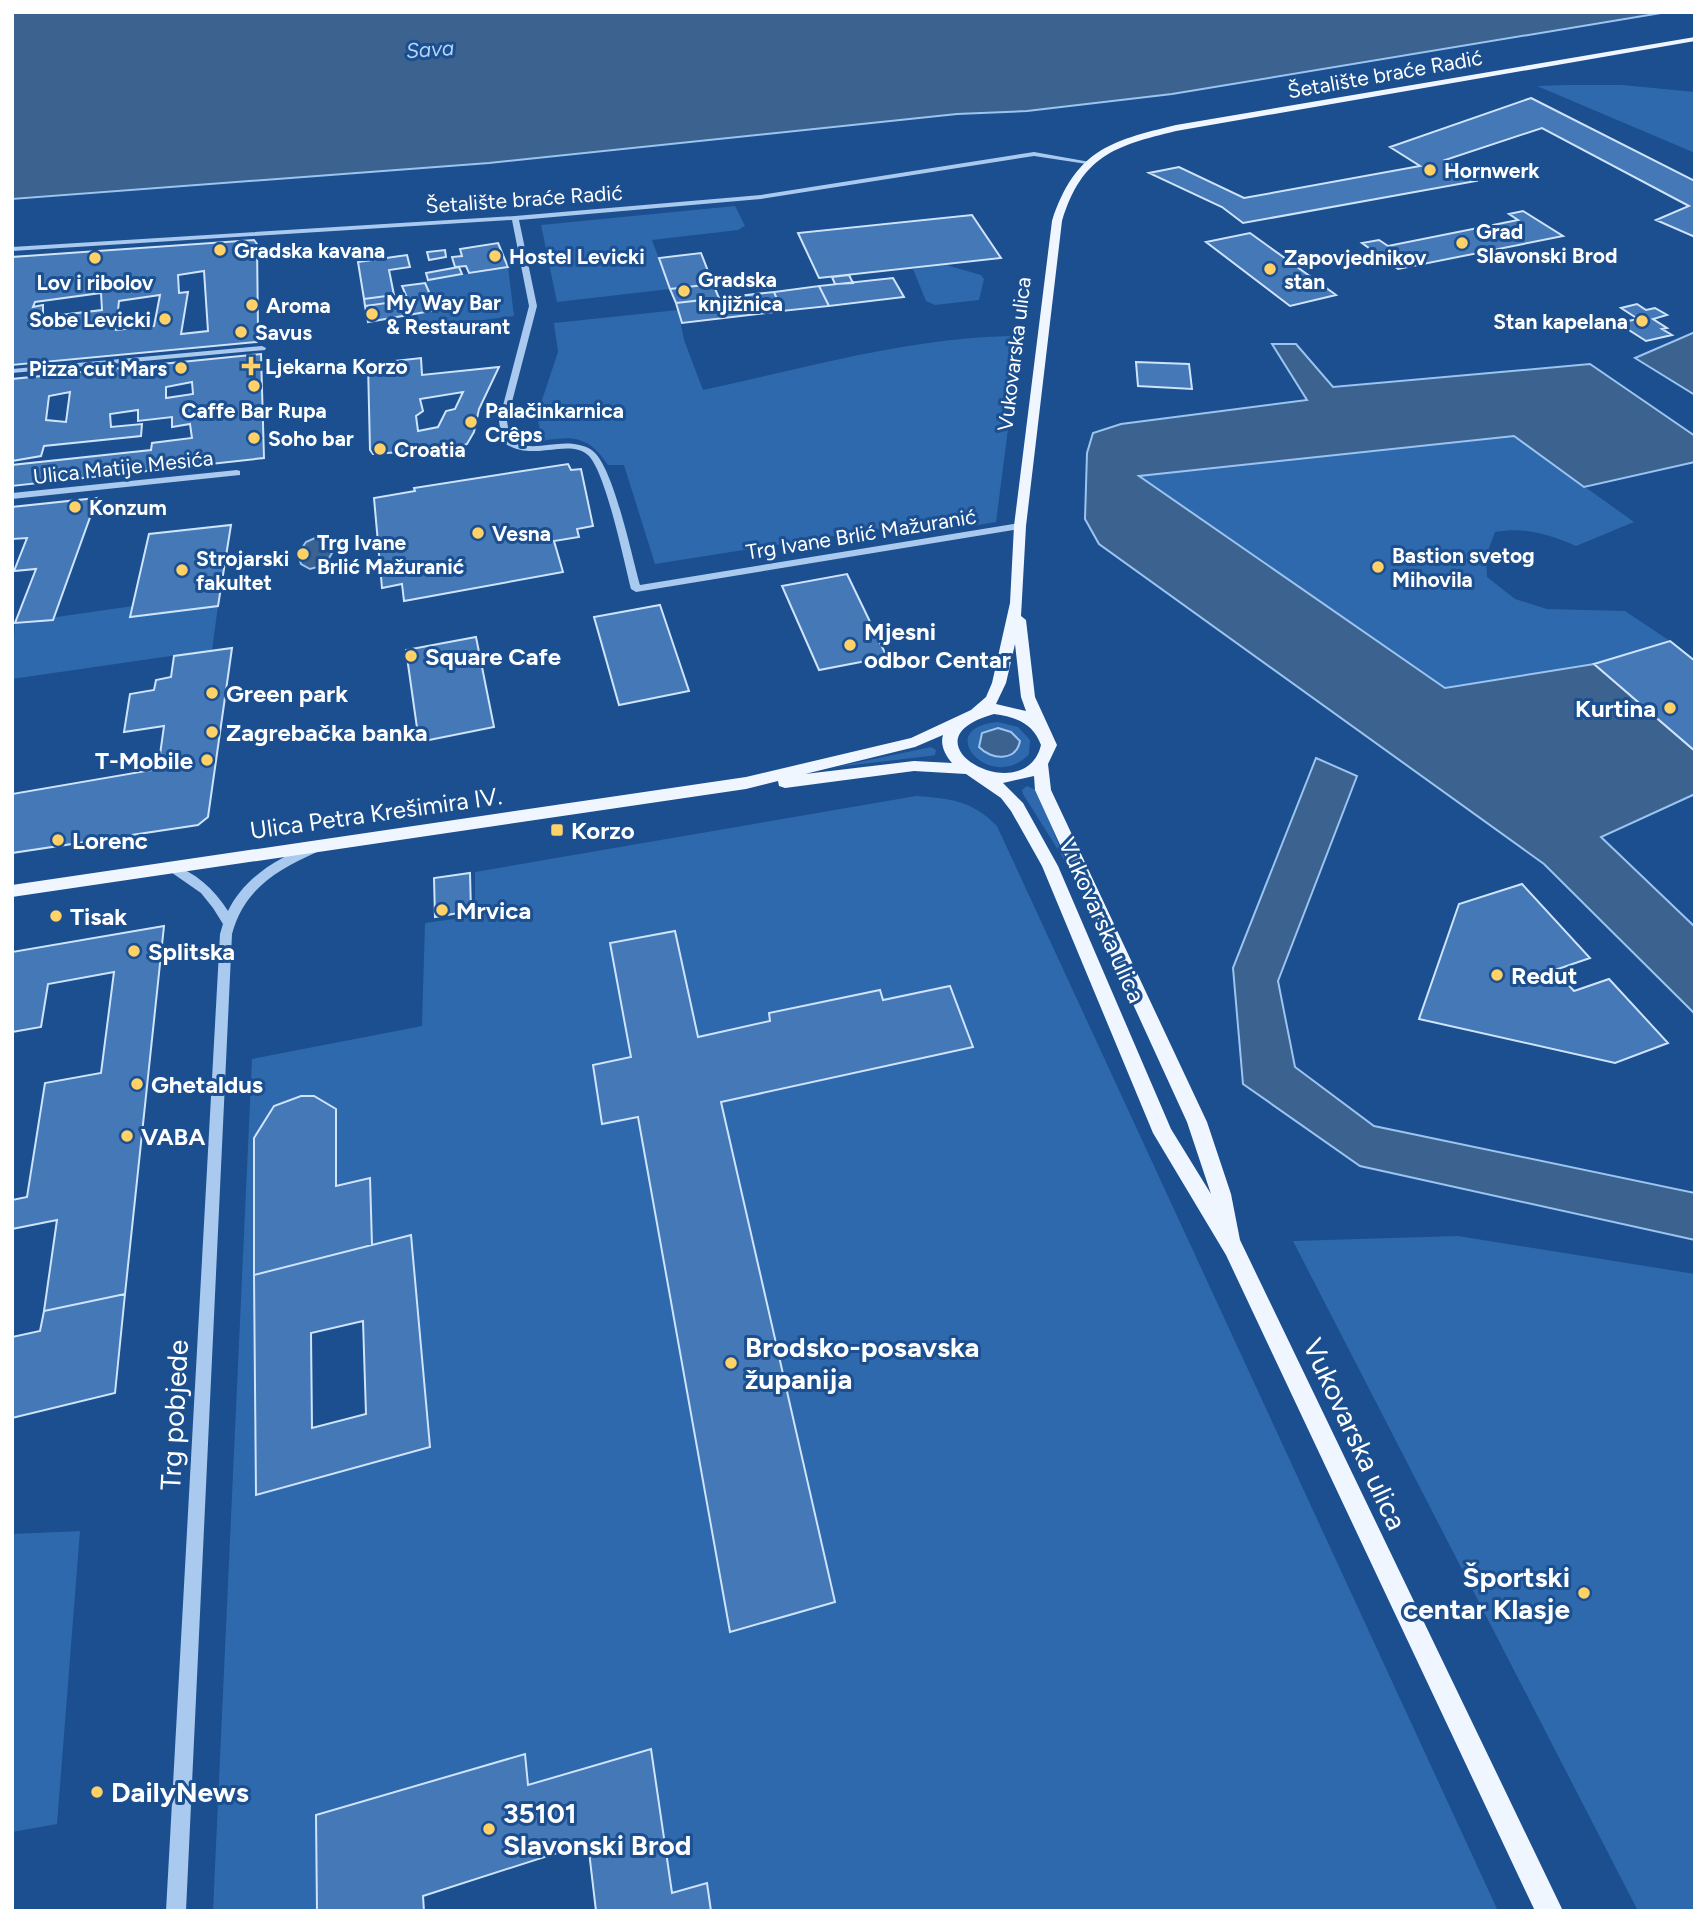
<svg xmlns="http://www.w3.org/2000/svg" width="1707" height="1923" font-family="Figtree,sans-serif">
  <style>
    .green { fill: #2e69ad; fill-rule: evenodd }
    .water { fill: #3c6290; stroke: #9cc4f0; stroke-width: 2 }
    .building { fill: #4478b7; stroke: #cfe3fa; stroke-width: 2; fill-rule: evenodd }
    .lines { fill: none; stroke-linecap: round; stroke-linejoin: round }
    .minor { fill: #a9c9ee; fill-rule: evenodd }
    .major { fill: #f0f6ff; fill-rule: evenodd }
    .poi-dot { fill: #ffd166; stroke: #1b4f8f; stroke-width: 2.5 }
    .labels { text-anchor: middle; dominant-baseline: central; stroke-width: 6; stroke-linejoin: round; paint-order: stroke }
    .far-water-label { font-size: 21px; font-style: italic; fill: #b5d3f5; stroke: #1b4f8f }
    .far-street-label { font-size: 21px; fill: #fff; stroke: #1b4f8f }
    .far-poi-label { font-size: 21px; font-weight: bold; fill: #fff; stroke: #1b4f8f; text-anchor: start }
    .poi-label { font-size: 24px; font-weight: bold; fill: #fff; stroke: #1b4f8f; text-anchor: start }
    .street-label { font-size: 24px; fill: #fff; stroke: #1b4f8f }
    .near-poi-label { font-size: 28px; font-weight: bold; fill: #fff; stroke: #1b4f8f; text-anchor: start }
    .near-street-label { font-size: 28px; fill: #fff; stroke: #1b4f8f }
  </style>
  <rect width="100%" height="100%" fill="#1b4f8f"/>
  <path class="green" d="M1567,85H1622L1695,92V153L1537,86Z
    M735,206L745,226L738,230L652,240L670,289L557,302L541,225Z
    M946,265L981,275L984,279L979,300L935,305L926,301L913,269Z
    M508,267L514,316L422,328L417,314L437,310L425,283L428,280Z
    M678,310L684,340L703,390C807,368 913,336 1020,336L996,522L947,530L941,519L655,564L624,465H608C589,437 575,435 542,441L537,415L558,352L554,323Z
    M1514,436L1634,522L1576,546C1548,534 1526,527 1495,532L1486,556L1487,577L1515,599L1547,609L1625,611L1670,641L1594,664L1445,688L1138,475Z
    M133,606L131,616L218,606L212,650L12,679L15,623Z
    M998,722L1018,727L1030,740L1029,754C992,795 930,728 998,722Z
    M931,747L936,750L935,755L929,756L836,767Z
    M1027,786L1036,790L1067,864L1023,794L1022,790Z
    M916,796C952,799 971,800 997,826L1498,1911H711L707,1883L672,1893L650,1749L528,1785L525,1754L316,1815L317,1911H213L252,1059L422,1026L425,923L475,916V872ZM411,1235L430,1447L257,1495L254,1275Z
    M1458,1236L1695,1274V1911H1638L1293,1241Z
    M80,1531L57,1824L12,1832V1534Z"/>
  <path class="water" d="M12,12H1667L1172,94L1027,111L957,114L489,163L12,199Z
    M1695,332V395L1635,358Z
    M1272,344H1296L1333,387L1590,364L1695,436V462L1584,487L1514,436L1139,476L1445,688L1594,664L1695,751V794L1601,837L1695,927V1014L1544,864L1099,544L1085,519L1087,453L1093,433L1121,424L1307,400Z
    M317,537L331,544L332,553L325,565L310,569L301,564L298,554L306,542Z
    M998,728L1011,732L1020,741C1016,762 991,760 979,747L982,733Z
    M1316,758L1357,776L1278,981L1295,1067L1374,1126L1695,1193V1240L1360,1166L1243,1084L1233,968Z"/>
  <path class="building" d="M1531,98L1695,181V237L1656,220L1689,206L1542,128L1445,160L1476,181L1243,223L1222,207L1149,173L1179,167L1244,198L1420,166L1390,147Z
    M1523,211L1563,236L1398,269L1362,243L1379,240L1388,246L1518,220L1509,214Z
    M972,215L1001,258L819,278L798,233Z
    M1250,233L1336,295L1290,306L1206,242Z
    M254,240L257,244L258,331L264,334L257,342L12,365V257ZM204,271L208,331L181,334L188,292L179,293L178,275ZM101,293L102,310L43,317V305L33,307L35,302ZM160,295L154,326L116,330L119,301Z
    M498,243L508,267L469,273L466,266L455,267L452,257L462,256L460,249Z
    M445,250L446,257L429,260L427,252Z
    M701,253L713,284L670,289L659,258Z
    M407,255L410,267L389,270L394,295L364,299L358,262Z
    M459,267L462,274L428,280L426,273Z
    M849,275L853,283L835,284L832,277Z
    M893,278L904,297L829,306L819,286Z
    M425,283L437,310L368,322L365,306L408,300L402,286Z
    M713,284L719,298L676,303L670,289Z
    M819,286L829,306L782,311L774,292Z
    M774,292L782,311L682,323L676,303Z
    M394,295L395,302L365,306L364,299Z
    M1637,304L1646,310L1655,308L1667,315L1653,319L1667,328L1662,329L1672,335L1646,341L1618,323L1638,319L1621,308Z
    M261,354L264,458L12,486V465L151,450L152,443L192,438L190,424L172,427V417L138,421V410L110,414L111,427L142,424L141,436L44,446L41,456L12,461V379ZM192,382L193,394L166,398V387ZM70,392L66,422L46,420L49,396Z
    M421,358L422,375L499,367L479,409L474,432L467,444L457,448L373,454L370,450L368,364ZM463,392L455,409L446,411L438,427L418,431L416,416L423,411L420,399Z
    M1136,362L1189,364L1192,389L1138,386Z
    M568,464L571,470L581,469L593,526L577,529L579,537L554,541L563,572L404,601L402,584L382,588L374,498L415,491L414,488Z
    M97,498L53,620L15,623L36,569L14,571L27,538L12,539V507Z
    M231,525L218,606L130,617L149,534Z
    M847,574L887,657L819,670L782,586Z
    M660,605L689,691L619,705L594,617Z
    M476,637L494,727L419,742L406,650Z
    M1670,641L1695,661V751L1594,664Z
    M232,648L208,817L198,825L12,853V794L158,769L164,726L124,732L130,694L154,690L156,680L171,677L174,656Z
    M470,873L471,911L435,917L434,878Z
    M1522,884L1590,958L1555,970L1574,991L1609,979L1668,1043L1615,1063L1419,1019L1459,904Z
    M164,926L125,1294L44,1311L57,1220L12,1229V1200L27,1197L45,1083L101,1073L114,972L48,984L41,1027L12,1032V952Z
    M675,931L698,1037L770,1021L769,1013L880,990L883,1000L950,986L973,1047L721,1102L835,1602L730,1632L638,1117L602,1124L593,1065L631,1057L610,943Z
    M301,1096H314L336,1109V1186L370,1178L372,1245L254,1275V1138L274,1106Z
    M411,1235L430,1447L256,1495L254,1275ZM363,1321L366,1414L312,1428L311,1333Z
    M125,1294L115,1393L12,1418V1337L40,1331L44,1311Z
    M651,1749L672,1893L707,1883L711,1911H596L588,1843L423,1896L424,1911H317L316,1815L525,1754L528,1785Z"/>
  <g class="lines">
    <path class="minor" d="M1034,152L1090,162L1087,164L1034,156L761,199L519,220L537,306L507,421L510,440C530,453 552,441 574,444C581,445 589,447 594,452C614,470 632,557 640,585L1020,523L1025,526L1020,529L636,592L631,589C624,561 606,474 589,456C581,448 569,448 558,449C539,451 518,455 502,441L499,421L529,306L512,220L12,251V247L515,216L761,195Z
      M262,346L266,348L265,350L12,373V369Z
      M237,470L240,471V475L12,499V493Z
      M313,845L319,849L317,852C277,870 244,889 232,934L186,1911H166L220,934L223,924L213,908L201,893L165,868L171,864C195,872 214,889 228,911C244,878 279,856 313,845Z"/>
    <path class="major" d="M1695,37V41L1176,131C1114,146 1082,156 1062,221L1026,526L1021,616L1026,620L1035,697L1057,745L1048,764L1051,790L1207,1122L1231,1194L1240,1240L1563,1911H1535L1226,1255L1153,1133L1042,866L1011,811L1001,798L966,774L914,771L785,788L779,786L778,781L746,789L12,897V885L746,777L911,738L971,710L986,697L992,683L1010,603L1014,526L1052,221C1075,151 1109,141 1176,125ZM1015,644L1021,697L1026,711L996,704L1006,683ZM994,714C1016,717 1033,723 1041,745C1025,812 896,741 994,714ZM943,735C940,745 945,755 952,763L914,761L805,774L915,747ZM1034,776L1035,790L1187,1122L1211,1194L1171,1129L1058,866L1023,803L1003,783Z"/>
  </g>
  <g class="poi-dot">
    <circle cx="1430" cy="170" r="7"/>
    <circle cx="1462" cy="243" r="7"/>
    <circle cx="220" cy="250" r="7"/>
    <circle cx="495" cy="256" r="7"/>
    <circle cx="95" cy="258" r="7"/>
    <circle cx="1270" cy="269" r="7"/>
    <circle cx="684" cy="291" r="7"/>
    <circle cx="252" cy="305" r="7"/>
    <circle cx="372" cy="314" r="7"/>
    <circle cx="165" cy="319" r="7"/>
    <circle cx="1642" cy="321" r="7"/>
    <circle cx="241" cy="332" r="7"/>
    <path d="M247.5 355.5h7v7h7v7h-7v7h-7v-7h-7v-7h7z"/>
    <circle cx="181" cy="368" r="7"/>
    <circle cx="254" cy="386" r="7"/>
    <circle cx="471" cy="422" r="7"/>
    <circle cx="254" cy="438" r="7"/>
    <circle cx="380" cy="449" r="7"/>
    <circle cx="75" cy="507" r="7"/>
    <circle cx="478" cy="533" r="7"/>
    <circle cx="303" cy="554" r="7"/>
    <circle cx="1378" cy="567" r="7"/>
    <circle cx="182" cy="570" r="7"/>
    <circle cx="850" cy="645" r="7"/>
    <circle cx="411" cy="656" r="7"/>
    <circle cx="212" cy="693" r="7"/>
    <circle cx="1670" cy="708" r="7"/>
    <circle cx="212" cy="732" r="7"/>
    <circle cx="207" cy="760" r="7"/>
    <rect x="550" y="823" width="14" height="14" rx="3.5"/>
    <circle cx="58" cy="840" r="7"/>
    <circle cx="442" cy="910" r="7"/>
    <circle cx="56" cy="916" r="7"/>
    <circle cx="134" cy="951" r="7"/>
    <circle cx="1497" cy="975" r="7"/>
    <circle cx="137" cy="1084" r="7"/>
    <circle cx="127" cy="1136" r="7"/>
    <circle cx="731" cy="1363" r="7"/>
    <circle cx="1584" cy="1593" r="7"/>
    <circle cx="97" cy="1792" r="7"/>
    <circle cx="489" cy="1829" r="7"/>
  </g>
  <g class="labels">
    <g class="far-water-label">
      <text transform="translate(430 49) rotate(-4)">Sava</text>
    </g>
    <g class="far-street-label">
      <text transform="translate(1385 74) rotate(-10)">Šetalište braće Radić</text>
      <text transform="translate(524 199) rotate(-4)">Šetalište braće Radić</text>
      <text transform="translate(1014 354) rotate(-83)">Vukovarska ulica</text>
      <text transform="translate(123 467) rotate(-6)">Ulica Matije Mesića</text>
      <text transform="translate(861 534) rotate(-9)">Trg Ivane Brlić Mažuranić</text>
    </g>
    <g class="far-poi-label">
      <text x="1444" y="170">Hornwerk</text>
      <text x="1476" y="231">Grad<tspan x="1476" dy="24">Slavonski Brod</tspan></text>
      <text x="234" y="250">Gradska kavana</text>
      <text x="509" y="256">Hostel Levicki</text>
      <text x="1284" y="257">Zapovjednikov<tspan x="1284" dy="24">stan</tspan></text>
      <text x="698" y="279">Gradska<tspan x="698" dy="24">knjižnica</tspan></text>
      <text x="95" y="282" text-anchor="middle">Lov i ribolov</text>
      <text x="386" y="302">My Way Bar<tspan x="386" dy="24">&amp; Restaurant</tspan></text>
      <text x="266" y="305">Aroma</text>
      <text x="151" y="319" text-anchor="end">Sobe Levicki</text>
      <text x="1628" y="321" text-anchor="end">Stan kapelana</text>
      <text x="255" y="332">Savus</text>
      <text x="265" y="366">Ljekarna Korzo</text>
      <text x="167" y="368" text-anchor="end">Pizza cut Mars</text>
      <text x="254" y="410" text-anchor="middle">Caffe Bar Rupa</text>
      <text x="485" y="410">Palačinkarnica<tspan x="485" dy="24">Crêps</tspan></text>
      <text x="268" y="438">Soho bar</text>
      <text x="394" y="449">Croatia</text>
      <text x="89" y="507">Konzum</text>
      <text x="492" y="533">Vesna</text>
      <text x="317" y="542">Trg Ivane<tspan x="317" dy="24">Brlić Mažuranić</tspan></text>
      <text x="1392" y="555">Bastion svetog<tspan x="1392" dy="24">Mihovila</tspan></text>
      <text x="196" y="558">Strojarski<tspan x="196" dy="24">fakultet</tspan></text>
    </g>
    <g class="poi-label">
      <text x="864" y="631">Mjesni<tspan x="864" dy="28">odbor Centar</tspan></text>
      <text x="425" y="656">Square Cafe</text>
      <text x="226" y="693">Green park</text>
      <text x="1656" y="708" text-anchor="end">Kurtina</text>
      <text x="226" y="732">Zagrebačka banka</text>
      <text x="193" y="760" text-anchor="end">T-Mobile</text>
      <text x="571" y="830">Korzo</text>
      <text x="72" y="840">Lorenc</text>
      <text x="456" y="910">Mrvica</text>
      <text x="70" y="916">Tisak</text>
      <text x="148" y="951">Splitska</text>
      <text x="1511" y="975">Redut</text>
      <text x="151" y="1084">Ghetaldus</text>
      <text x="141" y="1136">VABA</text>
    </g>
    <g class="street-label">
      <text transform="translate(376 813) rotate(-8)">Ulica Petra Krešimira IV.</text>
      <text transform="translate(1102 920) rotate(66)">Vukovarska ulica</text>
    </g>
    <g class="near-poi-label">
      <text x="745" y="1347">Brodsko-posavska<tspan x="745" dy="32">županija</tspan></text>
      <text x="1570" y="1577" text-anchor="end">Športski<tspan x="1570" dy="32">centar Klasje</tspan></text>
      <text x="111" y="1792">DailyNews</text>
      <text x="503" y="1813">35101<tspan x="503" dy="32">Slavonski Brod</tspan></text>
    </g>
    <g class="near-street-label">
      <text transform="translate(174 1415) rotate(-87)">Trg pobjede</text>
      <text transform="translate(1355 1434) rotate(65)">Vukovarska ulica</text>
    </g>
  </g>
  <rect width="1707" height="1923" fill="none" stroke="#ffffff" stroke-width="28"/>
</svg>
